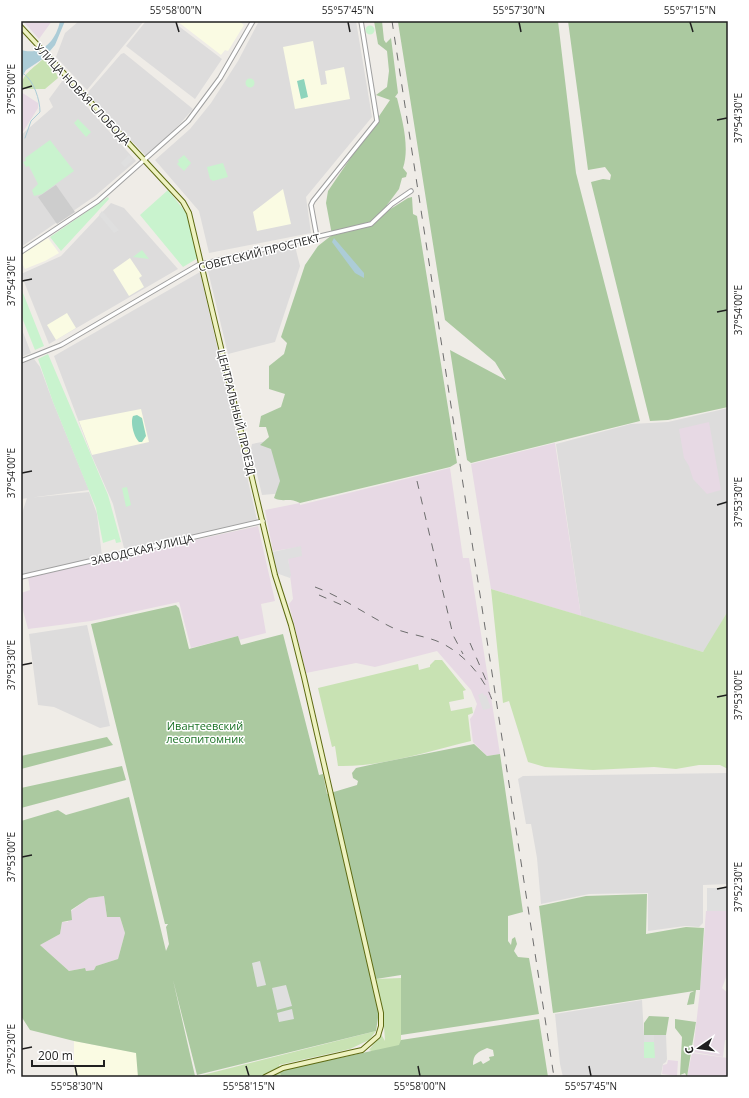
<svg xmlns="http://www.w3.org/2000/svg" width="749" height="1098" font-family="'Open Sans',sans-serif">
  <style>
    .residential { fill: #dddcdc }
    .industrial { fill: #e7d9e4 }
    .education { fill: #fafbe3 }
    .religious { fill: #cdcdcd }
    .grass { fill: #c8e2b3 }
    .forest { fill: #abc9a0; fill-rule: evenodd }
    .park { fill: #c9f3ce }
    .pitch { fill: #8ed4bc }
    .parking { fill: #dfdfdf }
    .water { fill: #acccd7 }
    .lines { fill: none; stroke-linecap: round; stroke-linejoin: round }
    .stream { stroke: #acccd7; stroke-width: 1 }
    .tertiary-casing { stroke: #a0a0a0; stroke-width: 5.5 }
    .secondary-casing { stroke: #5d6a12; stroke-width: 6 }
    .tertiary { stroke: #fff; stroke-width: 3.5 }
    .secondary { stroke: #eef2c1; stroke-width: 4 }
    .rail { stroke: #6d6d6d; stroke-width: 1; stroke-dasharray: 8 8; stroke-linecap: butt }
    .ticks { fill: none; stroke: #1f1f1f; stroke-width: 1.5 }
    .labels { text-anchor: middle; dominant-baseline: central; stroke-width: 3; stroke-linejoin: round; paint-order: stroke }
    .street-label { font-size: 11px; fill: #1f1f1f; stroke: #fff }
    .park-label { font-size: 11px; fill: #197124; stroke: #fff }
    .neatline { fill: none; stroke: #1f1f1f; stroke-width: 1.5 }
    .ticks-label { font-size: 10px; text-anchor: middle; fill: #1f1f1f }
  </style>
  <rect width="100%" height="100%" fill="#efece7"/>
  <path class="residential" d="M79,21H144L87,90L56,57L65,33Z
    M146,21H172L222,59L195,99L126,46Z
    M259,21H356L372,117L306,197L311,233L209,253L199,211L155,160L190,129L211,103L238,61Z
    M124,53L193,109L178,126L146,156L88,95L89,91L121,54Z
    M63,80L136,161L95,196L21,247V135L53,107L49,99Z
    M111,203L124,208L178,269L49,344L21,274L61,256Z
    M295,246L300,266L275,342L228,354L207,267Z
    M200,272L257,520L125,552L113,504L91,454L54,356Z
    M21,327L31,353L21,357Z
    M34,359L40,367L53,402L89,490L21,499V363Z
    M728,408V611L706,649L703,652L699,651L581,616L556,444L631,424L668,422Z
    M272,440L285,493L262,495L251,449L252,444Z
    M89,492L97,514L102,556L21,575V516L27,498Z
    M87,625L110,726L100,728L54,707L38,705L29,634Z
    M728,773V884L703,885V923L699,927L685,926L648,931V893L589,894L541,904L537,858L531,824H526L518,779L523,776Z
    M642,1000L644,1035H666L667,1059L666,1062L663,1064L661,1075L669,1077H563L560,1064L555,1014Z"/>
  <path class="industrial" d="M23,21H52L39,39Z
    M21,92L38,103V108L21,135Z
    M709,422L721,490L707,494L693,479L689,466L684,458L679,429Z
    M555,443L581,616L491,589L471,464Z
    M450,468L463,558H469L500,754L487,756L473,742L470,719L473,715L477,704L471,690L437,651L375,667L356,663L306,673L289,604L293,599L288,559L301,547L273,551L265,510L300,503V505Z
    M258,526L275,601L261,604L266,633L239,640L238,636L191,648L179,602L91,621L28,629L21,603V593L30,590L28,577Z
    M104,896L107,917H120L125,933L118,959L96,966L95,970L86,971L84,968L69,971L40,945L60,934L62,922H68L71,911L89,898Z
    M706,911H728V972L722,988L728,993V1040H725L723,1057L693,1052L700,990Z
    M692,1053L728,1058V1077H687Z
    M668,1060L678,1061L677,1076L662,1074L663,1065L667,1064Z"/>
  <path class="education" d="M177,21H239L244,25L228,51L225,50L221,55Z
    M313,41L321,85L327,84L325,71L344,67L350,99L295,109L283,47Z
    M283,189L291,224L257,231L253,212Z
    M48,238L59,253L45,261L25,269L21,261V255Z
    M130,258L142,276L139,278L144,287L129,296L113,270Z
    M67,313L76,328L56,340L47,325Z
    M141,409L149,442L92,455L79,421Z
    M74,1041L137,1053L138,1077H74Z"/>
  <path class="religious" d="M56,185L75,212L57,224L38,197Z"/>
  <path class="grass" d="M43,59L55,70L58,78L45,89H21C21,74 33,69 43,59Z
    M491,589L703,652L728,611V769L720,765H699L676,769L654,767L593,770L545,767L528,762L509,701L503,703Z
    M435,660H442L466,690L463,691L464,699L449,702L451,711L472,707L473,713L468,715L471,741C428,751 383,767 338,766L335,746L332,747L318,688L418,664L419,670L430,667V665Z
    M401,978V1063L369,1050L381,1034L385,1041L383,1012L376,979Z
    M376,1031L369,1040L350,1049L279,1065L282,1077H195Z"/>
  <path class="forest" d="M374,21H382L384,40L386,43L391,38L398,93L395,97L397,98C402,119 410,147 403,168L407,173L406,177L402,178L399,189L387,205V208L389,210L408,198L412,197L413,214L417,216L457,463L450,467L300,503C288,497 284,503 274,498L280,481L271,449L260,445L269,437L266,427H259L261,416L281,407L285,394L269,389V366L284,354L287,343L281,337L305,265L318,246L332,235L326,203L328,191L390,100L376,95L387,87L389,71L387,51L378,44Z
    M404,21H558L576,173L640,421L471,463L467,460L450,350L506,380L495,362L445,320L398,22Z
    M568,21H728V407L668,420L650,421L591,182L603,179L610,180L611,175L605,167L588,170Z
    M176,605L179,608L189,649L238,636L241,645L283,634L319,775L323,774L327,794L357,785L358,781L353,778L352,773L356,768L379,763L474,744L487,756L500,754L523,912L508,916V941L511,945L512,939L515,937L517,944L514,951L518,957L529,958L539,1014L401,1035V975L376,979L383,1012L378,1018L376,1031L197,1075L173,980L195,1076L193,1077H138L136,1053L74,1041L30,1030L21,1016V821L58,810L66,815L129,797L166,951L169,944L166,927L168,924H165L91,624ZM104,896L107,917H120L125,933L118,959L96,966L94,970L86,971L85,968L69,971L40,945L60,934L62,922L72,920L71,910L89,898Z
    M107,737L113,745L21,769V756Z
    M122,766L126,780L21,808V788Z
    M647,894L646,934L686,927L704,928L700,990H696L694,1004L687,1005L690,993L694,991L553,1013L539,906L586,896Z
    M649,1016L669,1017L666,1035H644V1023Z
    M539,1019L548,1077H282L279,1071L399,1045L401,1040ZM487,1048L493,1050L494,1056L489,1057L490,1060L483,1064L481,1061L473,1065C473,1054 478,1052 487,1048Z
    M675,1019L696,1022L687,1077L685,1073L680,1075L682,1037L675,1028Z"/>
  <path class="park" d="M365.5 30a4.5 4.5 0 1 1 9 0a4.5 4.5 0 1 1-9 0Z
    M245.5 83a4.5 4.5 0 1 1 9 0a4.5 4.5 0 1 1-9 0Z
    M78,119L91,132L86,137L74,123Z
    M50,140L74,171L42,194L34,196L32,190L38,184L29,166L26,167L23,162L26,161L25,158Z
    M184,155L191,163L184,171L177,164L179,162L178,160Z
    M223,163L228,177L213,181L210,179L207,167Z
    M168,190L187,214L198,258L183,267L140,215Z
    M108,197L109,199L61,251L50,237Z
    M142,250L149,259L133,257Z
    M21,288L44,346L35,350L21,315Z
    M48,354L108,495L121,542L116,543L115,539L103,543L96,508L53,402L38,359Z
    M127,487L131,505L126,507L122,488Z
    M644,1042H654L655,1058H644Z"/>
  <path class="pitch" d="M304,79L308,97L301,99L297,81Z
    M137,415L142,418L146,436L142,442H139C134,437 130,423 133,416Z"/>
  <path class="parking" d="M129,155L133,160L125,167L121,163Z
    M102,211L119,230L114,233L99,215Z
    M301,546L302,556L288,559L291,575L290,578L276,573L272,552Z
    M483,693L484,696L486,695L491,708L483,710L478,695Z
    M707,888H728V911H707Z
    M260,961L266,985L257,987L252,963Z
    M286,985L292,1006L277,1010L272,988Z
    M292,1009L294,1019L279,1022L277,1013Z
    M644,1035H654V1042H644Z"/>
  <path class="water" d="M60,21H65L55,45L44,58L26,70L21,79V50C42,56 56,41 60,21Z
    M334,238L364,273V278L355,273L332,242Z"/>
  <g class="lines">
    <path class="stream" d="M24,74C34,81 40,100 40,112L31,121L25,138"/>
    <defs>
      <path id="tertiary" d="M317,238L311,205L313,201L377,121L361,21
        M21,252L98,201L188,121L220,78L253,21
        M21,361L61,345L198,265L371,224L392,204L411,191
        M21,577L263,521"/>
      <path id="secondary" d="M21,27L183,202L189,213L275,575L291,625L304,677L381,1013V1026L378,1036L362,1050L283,1068L265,1077"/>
    </defs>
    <use href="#tertiary" class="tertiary-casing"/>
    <use href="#secondary" class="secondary-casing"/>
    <use href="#tertiary" class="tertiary"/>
    <use href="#secondary" class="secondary"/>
    <path class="rail" d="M392,21L554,1077
      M417,481L453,635L463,654
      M315,587C342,597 365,614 391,627C404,633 418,635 431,639C458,647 483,674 492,700
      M319,595L344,606
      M470,643L486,680"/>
  </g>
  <path class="ticks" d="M176,22L179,32M348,22L350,32M519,22L521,32M690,22L693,32M22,89L32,86M717,120L727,118M22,281L32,279M717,312L727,310M22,473L32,471M717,505L727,502M22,665L32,663M717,697L727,695M22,857L32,855M717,889L727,887M22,1049L32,1047M75,1066L77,1076M246,1066L249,1076M418,1066L420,1076M589,1066L591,1076"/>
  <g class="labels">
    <g class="street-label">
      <text transform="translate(83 94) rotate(47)">УЛИЦА НОВАЯ СЛОБОДА</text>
      <text transform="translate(259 252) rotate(-14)">СОВЕТСКИЙ ПРОСПЕКТ</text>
      <text transform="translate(237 412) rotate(76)">ЦЕНТРАЛЬНЫЙ ПРОЕЗД</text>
      <text transform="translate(142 549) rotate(-13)">ЗАВОДСКАЯ УЛИЦА</text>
    </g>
    <g class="park-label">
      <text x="205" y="725">Ивантеевский<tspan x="205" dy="13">лесопитомник</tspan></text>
    </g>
  </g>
  <rect width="749" height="1098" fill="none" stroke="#ffffff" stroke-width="44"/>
  <g transform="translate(699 1048) rotate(257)" stroke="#ffffff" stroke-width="3" paint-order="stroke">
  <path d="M0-3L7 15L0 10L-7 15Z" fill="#1f1f1f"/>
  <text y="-6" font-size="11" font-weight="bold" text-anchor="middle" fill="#1f1f1f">С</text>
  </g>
  <path d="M32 1060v6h72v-6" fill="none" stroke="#1f1f1f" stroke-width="2"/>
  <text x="38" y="1060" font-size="12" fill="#1f1f1f" stroke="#ffffff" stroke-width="3" paint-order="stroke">200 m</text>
  <rect x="22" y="22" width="705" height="1054" class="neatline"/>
  <g class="ticks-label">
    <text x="176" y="14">55°58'00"N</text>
    <text x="348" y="14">55°57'45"N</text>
    <text x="519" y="14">55°57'30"N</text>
    <text x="690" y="14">55°57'15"N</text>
    <text transform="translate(11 89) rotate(-90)" y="4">37°55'00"E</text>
    <text transform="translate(738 118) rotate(-90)" y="4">37°54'30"E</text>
    <text transform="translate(11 281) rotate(-90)" y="4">37°54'30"E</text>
    <text transform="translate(738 310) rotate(-90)" y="4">37°54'00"E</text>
    <text transform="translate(11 473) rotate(-90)" y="4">37°54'00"E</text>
    <text transform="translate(738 502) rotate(-90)" y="4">37°53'30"E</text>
    <text transform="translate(11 665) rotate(-90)" y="4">37°53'30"E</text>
    <text transform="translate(738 695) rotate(-90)" y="4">37°53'00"E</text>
    <text transform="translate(11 857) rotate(-90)" y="4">37°53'00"E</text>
    <text transform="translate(738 887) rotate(-90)" y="4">37°52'30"E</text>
    <text transform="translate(11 1049) rotate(-90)" y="4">37°52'30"E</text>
    <text x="77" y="1090">55°58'30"N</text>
    <text x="249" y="1090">55°58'15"N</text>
    <text x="420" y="1090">55°58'00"N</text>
    <text x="591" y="1090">55°57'45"N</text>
  </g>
</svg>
